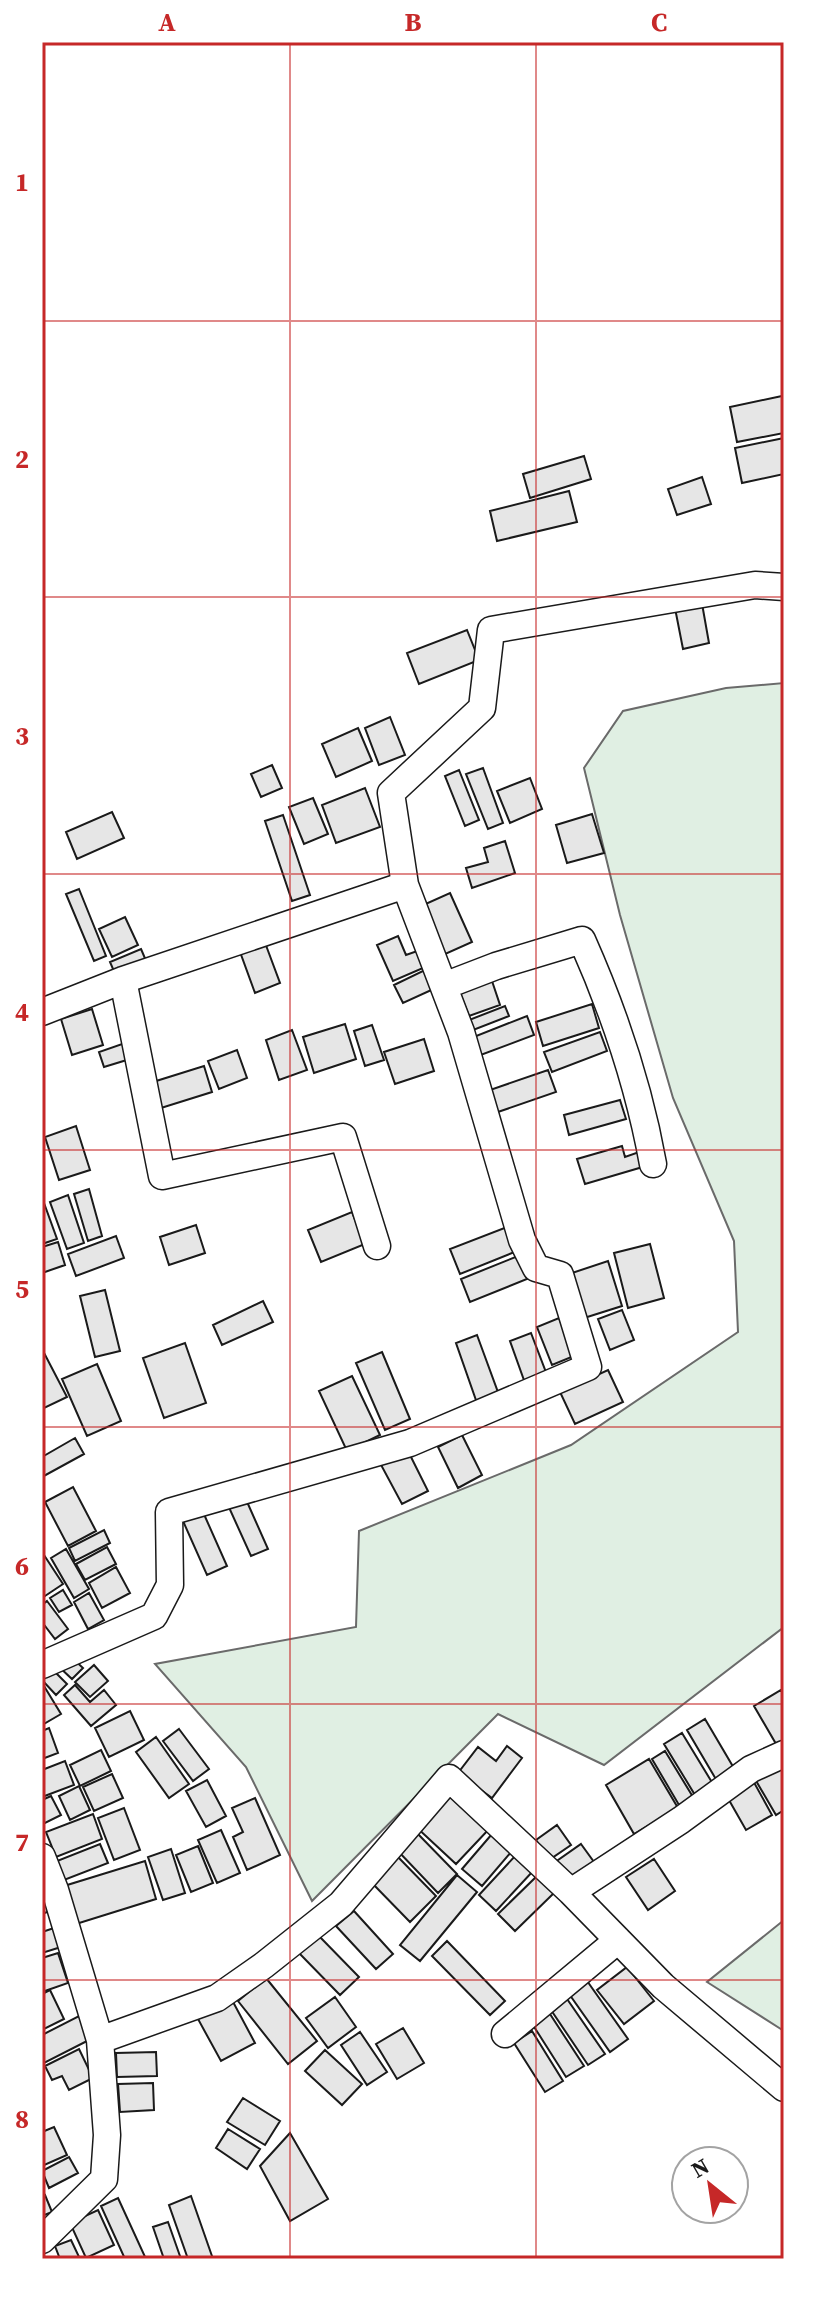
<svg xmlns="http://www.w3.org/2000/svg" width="826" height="2301" font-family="'Source Serif 4',serif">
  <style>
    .green { fill: #e0efe3; stroke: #6a6a6a; stroke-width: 2 }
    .building { fill: #e6e6e6; stroke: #1a1a1a; stroke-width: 2 }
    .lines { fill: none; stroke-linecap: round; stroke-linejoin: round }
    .street-casing { stroke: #1a1a1a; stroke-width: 29 }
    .street { stroke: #fff; stroke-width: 26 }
    .grid { fill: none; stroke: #c62828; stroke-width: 2; stroke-opacity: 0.55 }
    .neatline { fill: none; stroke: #c62828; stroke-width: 3 }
    .grid-label { font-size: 26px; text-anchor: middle; font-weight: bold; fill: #c62828 }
  </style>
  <rect width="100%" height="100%" fill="#fff"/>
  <path class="green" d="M784,683V1627L604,1765L498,1714L312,1901L246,1767L155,1664L356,1627L359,1531L571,1445L738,1332L734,1241L673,1098L620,915L584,768L623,711L726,688Z
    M784,1920V2031L707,1982Z"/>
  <path class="building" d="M782,396L784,433L737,442L730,407Z
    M784,438V474L742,483L735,448Z
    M584,456L591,479L530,498L523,474Z
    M702,477L711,504L677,515L668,489Z
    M569,491L577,522L497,541L490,511Z
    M701,598L709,643L683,649L674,603Z
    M467,630L479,660L419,684L407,653Z
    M390,717L405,755L379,765L365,728Z
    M358,728L372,761L336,777L322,744Z
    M272,765L282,788L261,797L251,774Z
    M483,768L503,823L488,829L466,774Z
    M459,770L479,820L465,826L445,776Z
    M530,778L542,809L510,823L497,791Z
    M365,788L380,827L336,843L322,805Z
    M313,798L328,834L304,844L289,807Z
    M112,812L124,838L77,859L66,832Z
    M592,814L604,853L567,863L556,825Z
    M283,815L310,895L292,901L265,821Z
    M505,841L515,873L472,888L466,868L488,862L484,848Z
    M79,889L106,956L94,961L66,894Z
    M450,893L472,942L443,955L421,906Z
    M125,917L138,945L112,957L99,929Z
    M398,936L406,955L423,949L430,965L393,981L377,945Z
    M264,940L280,983L255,993L239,949Z
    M141,949L147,963L116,976L110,962Z
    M429,968L438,987L403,1003L394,985Z
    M492,981L500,1005L469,1016L460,993Z
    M592,1004L599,1028L543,1046L536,1022Z
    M505,1006L509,1016L468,1032L464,1022Z
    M92,1009L103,1045L72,1055L61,1019Z
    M527,1016L534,1035L478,1056L471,1038Z
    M345,1024L356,1059L314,1073L303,1037Z
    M372,1025L384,1060L365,1066L354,1031Z
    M292,1030L307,1070L279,1080L266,1040Z
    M600,1032L607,1051L552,1072L544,1052Z
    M424,1039L434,1071L395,1084L384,1052Z
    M125,1043L130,1059L104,1067L99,1052Z
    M237,1050L247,1078L219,1089L208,1061Z
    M204,1066L212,1092L161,1108L153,1082Z
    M548,1070L556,1092L495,1113L487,1091Z
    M620,1100L626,1119L569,1135L564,1115Z
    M76,1126L90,1170L59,1180L45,1137Z
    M622,1146L625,1157L642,1151L646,1166L585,1184L577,1159Z
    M89,1189L102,1236L88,1241L74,1194Z
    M68,1195L84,1243L67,1249L50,1202Z
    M44,1203L57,1239L42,1244V1204Z
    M352,1212L365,1244L321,1262L308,1230Z
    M196,1225L205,1253L169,1265L160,1237Z
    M507,1227L517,1251L460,1274L450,1249Z
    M116,1236L124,1258L76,1276L68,1254Z
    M58,1242L65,1265L42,1273V1247Z
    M650,1244L664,1298L628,1308L614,1253Z
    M518,1256L527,1279L470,1302L461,1279Z
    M608,1261L622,1306L581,1319L566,1275Z
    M105,1290L120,1351L95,1357L80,1296Z
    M263,1301L273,1322L222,1345L213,1325Z
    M622,1310L634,1340L610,1350L598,1319Z
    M559,1318L574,1356L552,1365L537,1327Z
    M531,1333L547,1375L525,1383L510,1341Z
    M477,1335L499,1395L477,1403L456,1343Z
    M185,1343L206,1403L164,1418L143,1358Z
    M42,1349L67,1397L42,1409Z
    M382,1352L410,1419L385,1430L356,1363Z
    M97,1364L121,1421L87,1436L62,1379Z
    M608,1370L623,1402L575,1424L560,1392Z
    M352,1376L380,1435L347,1451L319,1391Z
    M462,1435L482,1475L458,1488L438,1447Z
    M75,1438L84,1454L42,1477V1457Z
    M407,1449L428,1491L402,1504L380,1463Z
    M73,1487L96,1531L68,1546L45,1502Z
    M244,1495L268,1549L251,1556L227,1503Z
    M203,1512L227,1566L207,1575L183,1521Z
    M104,1530L110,1543L75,1561L69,1548Z
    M107,1547L116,1564L85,1580L76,1564Z
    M66,1549L89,1589L74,1598L51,1558Z
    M42,1552L63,1584L42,1598Z
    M116,1567L130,1593L102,1608L89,1583Z
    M63,1590L72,1605L59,1612L50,1598Z
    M89,1593L104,1620L88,1629L74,1602Z
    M47,1601L68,1629L55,1639L42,1622V1605Z
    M68,1654L83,1668L72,1679L57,1665Z
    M94,1665L108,1681L90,1697L75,1682Z
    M51,1668L67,1684L56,1695L42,1680V1676Z
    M75,1685L90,1702L104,1690L116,1705L91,1726L64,1695Z
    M44,1686L61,1714L42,1725V1688Z
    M781,1690L784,1696V1746L779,1749L754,1706Z
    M130,1711L144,1740L109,1757L95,1728Z
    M705,1719L735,1770L717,1781L687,1730Z
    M49,1728L58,1753L42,1759V1731Z
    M179,1729L209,1769L193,1781L163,1741Z
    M682,1733L713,1784L695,1795L664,1744Z
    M156,1737L189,1784L169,1798L136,1752Z
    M507,1746L522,1758L492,1798L458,1773L478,1747L496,1761Z
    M101,1750L111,1771L80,1786L70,1765Z
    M665,1751L693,1797L679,1805L652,1759Z
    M649,1759L678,1808L634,1834L606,1785Z
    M65,1761L74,1785L42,1797V1770Z
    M781,1764L784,1769V1810L776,1815L755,1779Z
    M112,1774L123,1798L94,1811L83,1787Z
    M751,1777L772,1815L746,1830L725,1793Z
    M207,1780L226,1816L206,1827L186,1791Z
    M79,1786L90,1810L70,1820L59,1796Z
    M449,1788L490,1828L456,1864L414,1825Z
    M51,1796L61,1815L43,1824L42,1800Z
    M255,1798L280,1855L247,1870L233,1837L243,1832L232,1808Z
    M124,1808L140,1850L114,1860L98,1818Z
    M93,1814L102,1839L56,1857L46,1832Z
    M557,1825L571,1845L549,1860L536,1840Z
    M221,1830L240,1873L217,1883L198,1840Z
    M416,1832L457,1874L438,1893L397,1850Z
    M492,1834L512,1851L482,1886L462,1869Z
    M100,1844L108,1863L64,1880L57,1861Z
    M581,1844L594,1862L563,1883L551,1865Z
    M198,1846L213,1883L191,1892L176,1855Z
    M171,1849L185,1893L163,1900L148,1857Z
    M516,1855L533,1871L496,1911L479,1895Z
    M398,1857L436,1896L410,1922L371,1882Z
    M654,1859L675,1891L648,1910L626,1877Z
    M145,1861L156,1899L76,1924L64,1886Z
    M457,1875L477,1892L420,1961L400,1945Z
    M538,1875L555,1892L515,1931L498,1914Z
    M42,1888L50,1911L42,1914Z
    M354,1911L393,1954L376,1969L336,1926Z
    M54,1928L61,1947L42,1953V1932Z
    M318,1935L359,1977L340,1995L299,1953Z
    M447,1941L505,2001L490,2015L432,1956Z
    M58,1953L68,1983L42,1992V1958Z
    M627,1967L654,2001L624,2024L597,1990Z
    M266,1978L317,2041L288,2064L238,2001Z
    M585,1978L628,2039L610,2052L567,1991Z
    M50,1990L64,2019L42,2030V1994Z
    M565,1996L605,2054L588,2065L549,2007Z
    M335,1997L356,2027L328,2048L306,2018Z
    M232,2000L255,2043L221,2061L198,2019Z
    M548,2011L584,2066L566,2077L531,2022Z
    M79,2016L91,2039L44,2063L42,2035Z
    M403,2028L424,2063L397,2079L376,2044Z
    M532,2031L563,2081L545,2092L514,2043Z
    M360,2032L387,2072L367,2085L341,2045Z
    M79,2049L93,2078L69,2090L62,2076L52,2080L45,2066Z
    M325,2050L362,2084L342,2105L305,2071Z
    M156,2052L157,2076L117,2077L116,2053Z
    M153,2083L154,2110L120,2112L118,2084Z
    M243,2098L280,2121L265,2145L227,2122Z
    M54,2127L67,2155L42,2166V2132Z
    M228,2129L260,2149L247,2169L216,2148Z
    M290,2133L328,2199L290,2221L260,2166Z
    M69,2157L78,2173L49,2188L42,2171Z
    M45,2195L52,2212L42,2216V2197Z
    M191,2196L213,2259H188L169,2205Z
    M118,2198L146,2259H125L101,2206Z
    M98,2210L114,2245L86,2258L70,2223Z
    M168,2222L181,2259H164L153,2227Z
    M71,2240L80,2259H60L55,2246Z"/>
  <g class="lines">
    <defs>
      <path id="street" d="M123,980L162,1176L343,1137L377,1246
        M444,986L496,966L582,940C614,1012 639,1086 653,1164
        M42,1012L123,980L405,885L391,793L482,708L491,630L755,585L784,587
        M42,1665L154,1616L170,1585L169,1512L410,1443L588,1367L560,1275L536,1268L522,1240L461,1032L405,885
        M42,1857L55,1890L100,2040L107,2135L104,2179L42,2240
        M571,1892L681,1820L751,1769L784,1754
        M505,2034L618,1940
        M100,2040L217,1998L264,1965L341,1904L449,1778L571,1892L663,1986L784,2088"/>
    </defs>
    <use href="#street" class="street-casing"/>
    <use href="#street" class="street"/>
  </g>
  <path class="grid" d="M290,42V2259M536,42V2259M42,321H784M42,597H784M42,874H784M42,1150H784M42,1427H784M42,1704H784M42,1980H784"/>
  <rect width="826" height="2301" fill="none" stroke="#ffffff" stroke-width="88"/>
  <g transform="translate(710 2185) rotate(330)"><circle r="38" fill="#ffffff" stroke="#a3a3a3" stroke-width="2"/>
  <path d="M0-6L14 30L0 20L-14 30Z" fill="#c62828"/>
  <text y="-12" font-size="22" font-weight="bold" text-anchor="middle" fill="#1a1a1a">N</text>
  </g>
  <rect x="44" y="44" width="738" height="2213" class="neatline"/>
  <g class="grid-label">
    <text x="167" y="31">A</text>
    <text x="413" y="31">B</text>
    <text x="659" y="31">C</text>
    <text x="22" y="191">1</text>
    <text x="22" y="468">2</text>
    <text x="22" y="745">3</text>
    <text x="22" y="1021">4</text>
    <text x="22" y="1298">5</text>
    <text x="22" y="1575">6</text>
    <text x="22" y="1851">7</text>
    <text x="22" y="2128">8</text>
  </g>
</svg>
